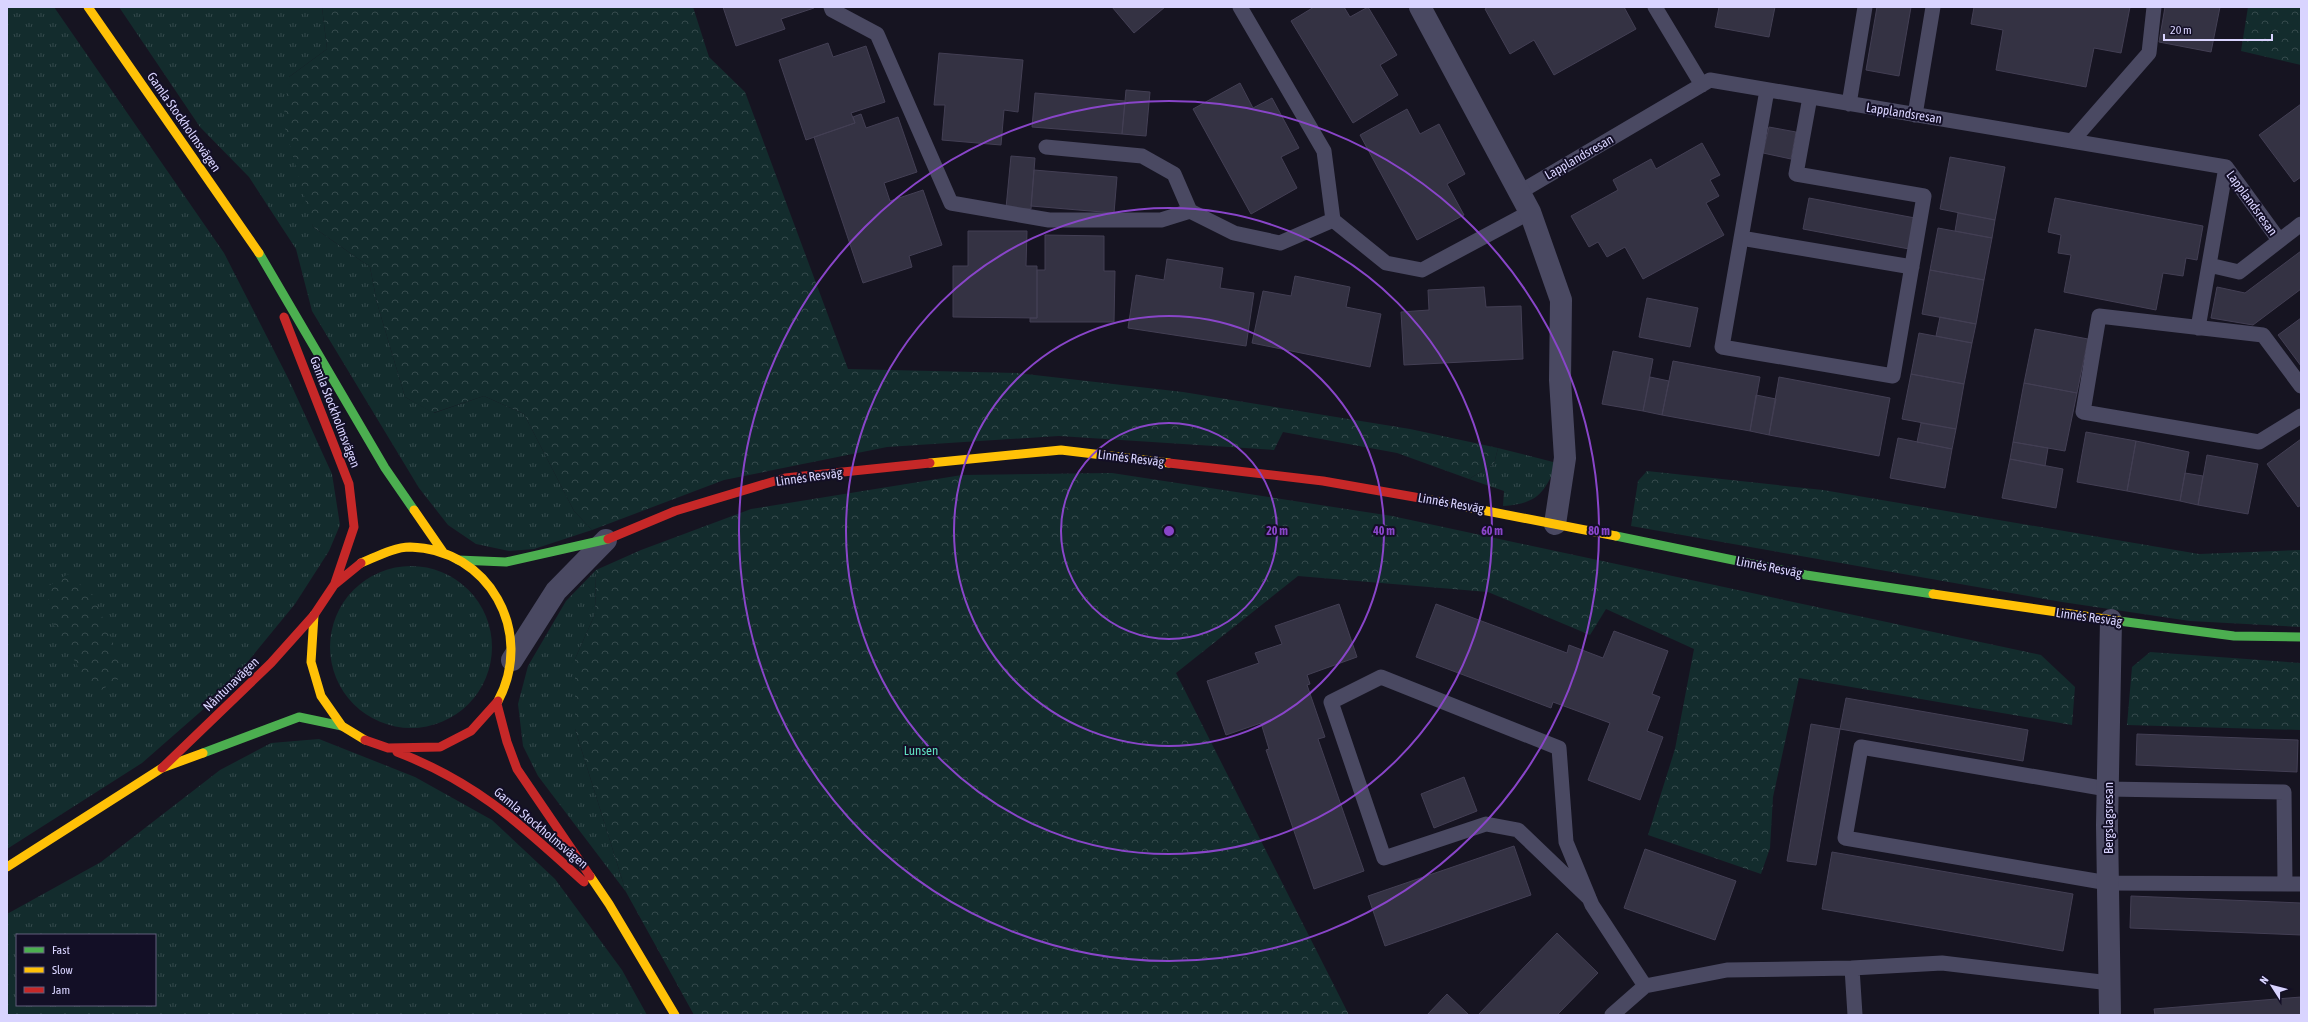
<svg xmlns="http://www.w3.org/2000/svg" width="2308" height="1022" font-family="'Asap Condensed',sans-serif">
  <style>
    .grass { fill: url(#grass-tufts); fill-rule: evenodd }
    .forest { fill: url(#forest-crowns) }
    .building { fill: #343243; stroke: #433f54 }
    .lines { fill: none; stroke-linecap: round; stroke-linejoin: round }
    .lane { stroke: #4a4962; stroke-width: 15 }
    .street { stroke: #4a4962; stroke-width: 22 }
    .fast { stroke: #4caf50; stroke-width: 9 }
    .slow { stroke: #ffc107; stroke-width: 9 }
    .jam { stroke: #c62828; stroke-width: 9 }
    .ring { fill: none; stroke: #8945c9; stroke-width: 2 }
    .labels { text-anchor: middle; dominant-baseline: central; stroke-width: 4; stroke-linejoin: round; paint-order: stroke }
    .street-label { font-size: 13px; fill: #d9d4ff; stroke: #130f26 }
    .park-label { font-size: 13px; fill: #5fe0c0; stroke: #130f26 }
    .centre { fill: #8945c9; stroke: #130f26; stroke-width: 2 }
    .ring-label { font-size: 12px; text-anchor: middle; font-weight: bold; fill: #8945c9; stroke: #130f26; stroke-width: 4; stroke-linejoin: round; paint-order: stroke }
  </style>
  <defs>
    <pattern id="grass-tufts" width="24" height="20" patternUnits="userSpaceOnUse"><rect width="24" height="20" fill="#132c2d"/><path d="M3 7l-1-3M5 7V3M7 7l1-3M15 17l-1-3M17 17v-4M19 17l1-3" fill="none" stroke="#354a4c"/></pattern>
    <pattern id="forest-crowns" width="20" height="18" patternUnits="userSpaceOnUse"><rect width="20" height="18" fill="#132c2d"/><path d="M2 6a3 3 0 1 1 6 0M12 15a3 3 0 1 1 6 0" fill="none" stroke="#354a4c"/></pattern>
  </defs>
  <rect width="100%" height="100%" fill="#161421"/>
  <path class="grass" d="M7,7H54L224,253L289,380L332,474L340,525L329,551L295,604L223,692L142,763L7,849Z
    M119,7H322L327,49L289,77L313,227L370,267L377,303L405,397L434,413L484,396L524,414L574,511L592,530L534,549L509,551L476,544L448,525L419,488L312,311L296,249L249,177L200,127Z
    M1498,448L1557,463C1545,493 1537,504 1503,506L1504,491L1469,479L1494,464Z
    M330 647a81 81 0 1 1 162 0a81 81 0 1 1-162 0Z
    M596,570L595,614L575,659V729L626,892L538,776L523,746L518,704L528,666L566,601Z
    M319,739L415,777L492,820L555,879L622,970L647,1015H7V914L101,862L220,770L271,743ZM17,935H155V1005H17Z"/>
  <path class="forest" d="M322,7H693L709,57L745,92L848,369L1017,373L1183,392L1410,429L1498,448L1494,464L1469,479L1397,453L1283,432L1274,450L1059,436L887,447L724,480L592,530L574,511L524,414L484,396L433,413L405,397L377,303L370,267L313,227L283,121L289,77L327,49Z
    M2248,7H2301V65L2241,51Z
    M1647,471L1823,490L2199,554L2301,550V627L2190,621L2062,602L1631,526L1638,481Z
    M1112,473L1392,516L2041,655L2075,687L2072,725L1799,678L1773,797L1770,848L1761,874L1648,835L1675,749L1694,649L1606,609L1590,635L1488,592L1298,576L1176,673L1349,1015H694L626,892L575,729V659L595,614L596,570L641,550L751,509L962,475Z
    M68,574L94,597L119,657L120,678L100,691L85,679L47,612L50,585Z
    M2150,652L2301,663V730L2127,725L2132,667Z"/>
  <path class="building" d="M723,7H814V8L781,19L785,29L736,46Z
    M1112,7H1165L1134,33Z
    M1314,7H1344L1350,17L1368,7L1397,55L1380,65L1398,95L1353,123L1291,21Z
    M1488,7H1624L1636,29L1554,75L1534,40L1510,54L1485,9Z
    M1719,7H1775L1769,37L1715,27Z
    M1877,7H1911L1899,76L1866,70Z
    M1974,7H2130L2121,53L2094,48L2086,87L1996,70L2003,30L1971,24Z
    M2165,7H2220L2211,52L2159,42Z
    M828,43L833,57L866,46L885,102L851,113L855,123L806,140L779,60Z
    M939,53L1023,60L1018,112L1004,110L1001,145L942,140L945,105H934Z
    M1240,83L1253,108L1272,98L1299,148L1281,157L1297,188L1251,214L1193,109Z
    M1126,90L1150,92L1146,136L1122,134Z
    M1035,93L1125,101L1122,134L1032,127Z
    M2301,104V177L2294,182L2259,135Z
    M1407,109L1420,134L1439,124L1465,174L1447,184L1464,215L1417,240L1360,135Z
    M861,114L866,128L898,117L917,172L884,183L890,201L923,190L942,245L909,256L912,267L863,283L814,137L855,123L853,117Z
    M1769,127L1796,132L1791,159L1763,153Z
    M1702,143L1720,175L1710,180L1719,196L1706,203L1724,235L1643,279L1625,247L1607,257L1598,242L1589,247L1571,216L1618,190L1613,180L1651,159L1656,169Z
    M1011,156L1035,158L1031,209L1006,208Z
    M1950,157L2005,167L1995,220L1940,209Z
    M1034,170L1117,177L1114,213L1031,206Z
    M1809,198L1915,218L1909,249L1803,229Z
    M2055,198L2203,226L2197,260L2186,258L2183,276L2163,273L2156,310L2064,292L2071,255L2058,253L2061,235L2048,232Z
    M1958,213L1995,220L1992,238L1955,231Z
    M1938,228L1992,238L1984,280L1930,270Z
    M968,231H1027L1026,266H1037V318L953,317V266H968Z
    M1045,235L1104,236V271H1115L1114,322H1030V318H1037V270H1045Z
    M2301,251V289L2253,325L2211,318L2217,287L2245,293Z
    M1167,259L1223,268L1220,288L1254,293L1246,346L1128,328L1136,275L1164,280Z
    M1930,270L1984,280L1976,324L1922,314Z
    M1295,276L1350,287L1346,307L1381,314L1370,367L1252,343L1263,291L1291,296Z
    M1484,287L1486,307L1521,306L1523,359L1404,365L1401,312L1429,310L1428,290Z
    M1647,298L1698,308L1690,347L1639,337Z
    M1940,317L1976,324L1972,343L1936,336Z
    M2301,318V366L2278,335Z
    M2035,329L2088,339L2077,393L2024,383Z
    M1919,333L1972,343L1964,384L1911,374Z
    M1613,351L1653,359L1643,411L1602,404Z
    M1673,361L1760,377L1750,431L1662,415Z
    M1911,374L1964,384L1956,429L1902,419Z
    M1650,377L1669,381L1662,415L1643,411Z
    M1779,377L1890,398L1879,456L1769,435Z
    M2024,383L2077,393L2065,451L2013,442Z
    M1756,395L1776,399L1769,435L1750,431Z
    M1921,423L1956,429L1952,449L1917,442Z
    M2086,432L2136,441L2127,491L2077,482Z
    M1898,438L1952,449L1945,488L1890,478Z
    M2301,439V505L2298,507L2267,464Z
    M2136,441L2189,452L2180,501L2127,491Z
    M2013,442L2048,448L2045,466L2010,459Z
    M2207,455L2258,464L2248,514L2198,505Z
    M2010,459L2063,469L2056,508L2002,498Z
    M2185,473L2203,476L2198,505L2180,501Z
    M1339,604L1357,657L1307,675L1310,684L1307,685L1325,737L1318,739L1364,871L1314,889L1266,750L1269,749L1261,723L1226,735L1207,681L1259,663L1255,653L1282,644L1275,626Z
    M1436,604L1567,653L1569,645L1603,658L1614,631L1668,651L1652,694L1660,697L1647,731L1663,737L1640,800L1588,780L1610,723L1553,702L1551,708L1416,657Z
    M1846,698L2028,730L2023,761L1840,729Z
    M1811,724L1840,729L1816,865L1787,861Z
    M2137,734L2298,740L2297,772L2136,765Z
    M1464,777L1477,811L1434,828L1421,794Z
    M1514,846L1531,895L1385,946L1368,896Z
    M1645,849L1736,881L1715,940L1624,908Z
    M1832,852L2073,894L2063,951L1822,909Z
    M2131,896L2301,903V935L2130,928Z
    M1557,933L1598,973L1557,1015H1478Z
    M1447,994L1469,1015H1427Z
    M2301,997V1015H2155L2154,1009Z"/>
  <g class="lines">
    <path class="lane" d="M831,7L832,10L877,34L951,203L1049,220H1161L1190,211L1234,233L1280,243L1333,220
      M1240,7L1324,151L1333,220L1386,263L1422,270L1530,212
      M1655,7L1702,85
      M1767,90L1722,347L1893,376L1924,196L1796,174L1810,97
      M1849,104L1865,7
      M1915,115L1933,7
      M2072,141L2149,53L2154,7
      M1046,147L1142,156L1174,174L1190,211
      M1520,192L1710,80L2226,167L2279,240
      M1741,238L1912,267
      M2209,265L2239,272L2301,224
      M2198,328L2226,167
      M2301,386L2263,335L2099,316L2083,412L2259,442L2301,416
      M2285,884L2284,792L2107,789L1861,747L1845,838L2108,883L2301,884
      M1589,898L1518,830L1486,824L1384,858L1331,702L1381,677L1559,748L1566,842L1592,905L1645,986
      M1852,968L1855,1015
      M1612,1015L1645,986L1727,970L1852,968L1942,963L2110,983"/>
    <path class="street" d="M1420,7L1530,212L1561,300L1560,380L1565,458L1555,524
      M512,660L556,591L606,540
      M2110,1015L2107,825L2111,620"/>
    <path class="fast" d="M259,253L385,468L414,510
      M1616,536L1806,575L1933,594
      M458,560L506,562L608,539
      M2119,621L2234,636L2301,637
      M203,753L299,717L342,726"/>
    <path class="slow" d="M88,7L259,253
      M930,463L1061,450L1169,463
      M1420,498L1616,536
      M414,510L443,552
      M361,563C376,557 394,547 410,547C489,549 535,632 498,701
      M1933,594L2119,621
      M314,615L311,662L321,696L342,726L365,740
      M7,867L162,768L203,753
      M590,876L609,904L675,1015"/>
    <path class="jam" d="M284,317L349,484L354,527L335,583
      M1169,463L1323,481L1420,498
      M608,539L675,511L785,478L930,463
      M497,704L507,742L517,769L590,876
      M365,740L388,748L440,747L471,731L498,701
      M397,752C478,783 521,825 584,882
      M162,768L271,663L314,615L334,585L361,563"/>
  </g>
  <g class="ring">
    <circle cx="1169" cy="531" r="108"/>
    <circle cx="1169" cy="531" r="215"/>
    <circle cx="1169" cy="531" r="323"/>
    <circle cx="1169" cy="531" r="430"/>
  </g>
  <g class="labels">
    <g class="street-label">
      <text transform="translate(1904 113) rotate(9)">Lapplandsresan</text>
      <text transform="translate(184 122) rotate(55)">Gamla Stockholmsvägen</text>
      <text transform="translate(1579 157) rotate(-30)">Lapplandsresan</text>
      <text transform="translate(2252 203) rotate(54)">Lapplandsresan</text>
      <text transform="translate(335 412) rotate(69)">Gamla Stockholmsvägen</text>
      <text transform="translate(1131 458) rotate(7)">Linnés Resväg</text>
      <text transform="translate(809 477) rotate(-8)">Linnés Resväg</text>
      <text transform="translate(1451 503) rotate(10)">Linnés Resväg</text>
      <text transform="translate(1769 567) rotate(11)">Linnés Resväg</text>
      <text transform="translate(2089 617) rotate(8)">Linnés Resväg</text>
      <text transform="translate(231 684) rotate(-44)">Nåntunavägen</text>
      <text transform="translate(2108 818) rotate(-90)">Bergslagsresan</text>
      <text transform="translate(541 828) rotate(40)">Gamla Stockholmsvägen</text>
    </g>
    <g class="park-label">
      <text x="921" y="750">Lunsen</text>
    </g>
  </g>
  <circle cx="1169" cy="531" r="6" class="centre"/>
  <g class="ring-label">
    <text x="1277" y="535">20 m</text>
    <text x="1384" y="535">40 m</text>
    <text x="1492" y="535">60 m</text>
    <text x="1599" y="535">80 m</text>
  </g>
  <rect width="2308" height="1022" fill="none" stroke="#d9d4ff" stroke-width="16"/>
  <rect x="16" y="934" width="140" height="72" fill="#130f26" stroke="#625e7d"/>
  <rect x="24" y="947" width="20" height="6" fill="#4caf50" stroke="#625e7d"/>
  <text x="52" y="954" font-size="12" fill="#d9d4ff">Fast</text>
  <rect x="24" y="967" width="20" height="6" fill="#ffc107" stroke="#625e7d"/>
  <text x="52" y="974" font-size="12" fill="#d9d4ff">Slow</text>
  <rect x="24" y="987" width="20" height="6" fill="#c62828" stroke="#625e7d"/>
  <text x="52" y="994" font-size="12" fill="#d9d4ff">Jam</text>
  <g transform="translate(2272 986) rotate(306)" stroke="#130f26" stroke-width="3" paint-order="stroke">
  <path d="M0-3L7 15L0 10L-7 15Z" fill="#d9d4ff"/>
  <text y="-6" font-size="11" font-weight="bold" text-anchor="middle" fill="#d9d4ff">N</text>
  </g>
  <path d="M2164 34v6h108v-6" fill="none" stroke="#d9d4ff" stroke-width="2"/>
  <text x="2170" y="34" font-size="12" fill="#d9d4ff" stroke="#130f26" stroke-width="3" paint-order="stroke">20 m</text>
</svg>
